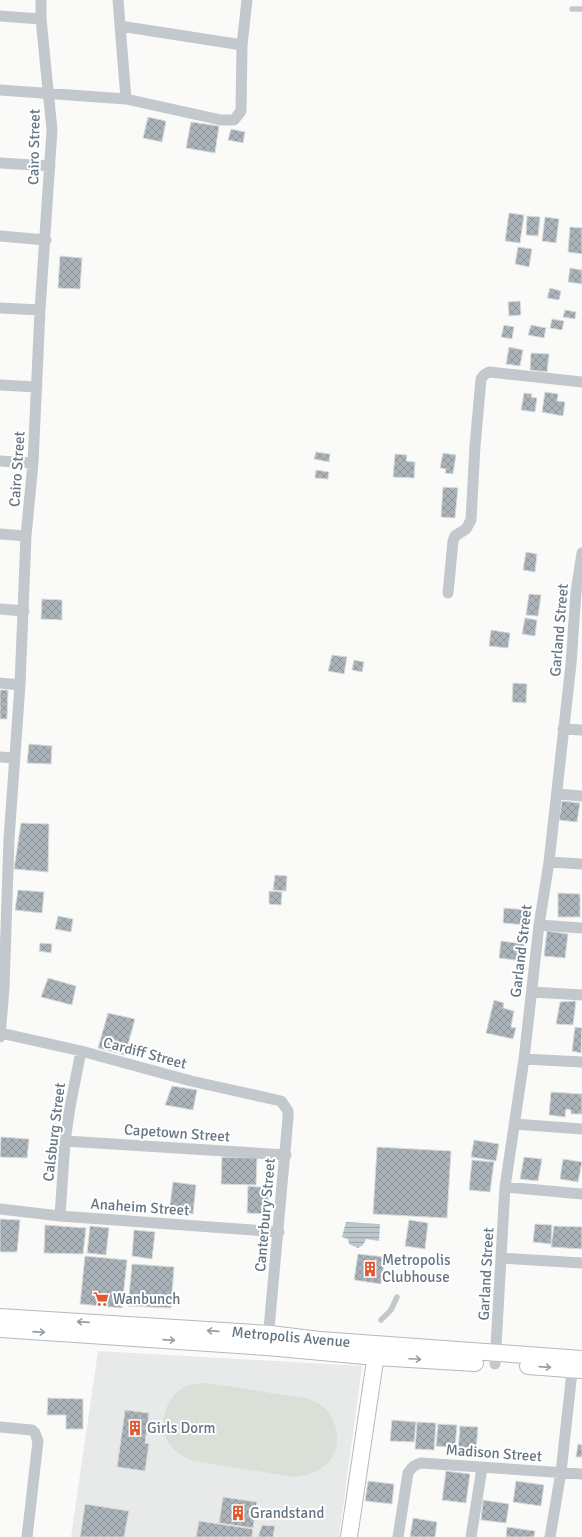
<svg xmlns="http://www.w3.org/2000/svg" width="582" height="1537" font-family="Signika,sans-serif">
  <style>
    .built { fill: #e8e9e9 }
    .green { fill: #dadfd7 }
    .water { fill: url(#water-rules) }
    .building { fill: url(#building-cross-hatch); stroke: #dcdcda }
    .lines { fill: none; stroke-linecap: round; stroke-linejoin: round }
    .secondary-casing { stroke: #b3babf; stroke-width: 18 }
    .lane { stroke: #c3c8cc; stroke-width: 5.5 }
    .street { stroke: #c3c8cc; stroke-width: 11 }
    .secondary { stroke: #fff; stroke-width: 16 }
    .oneway { stroke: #939fa8 }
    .labels { text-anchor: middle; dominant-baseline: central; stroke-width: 4; stroke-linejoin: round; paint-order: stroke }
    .street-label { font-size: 15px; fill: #657683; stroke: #fff }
    .poi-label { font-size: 15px; fill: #657683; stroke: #fff; text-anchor: start }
  </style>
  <defs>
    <pattern id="water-rules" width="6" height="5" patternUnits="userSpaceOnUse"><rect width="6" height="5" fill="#bbc7cb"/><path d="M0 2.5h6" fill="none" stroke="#9ca6aa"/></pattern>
    <pattern id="building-cross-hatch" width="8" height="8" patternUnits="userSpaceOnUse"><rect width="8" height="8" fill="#aab3b9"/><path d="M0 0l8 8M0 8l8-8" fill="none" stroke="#8e969c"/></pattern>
  </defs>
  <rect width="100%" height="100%" fill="#fafaf8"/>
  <path class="built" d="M98,1351L362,1366L339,1537H71Z"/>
  <path class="green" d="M204,1383C228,1386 253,1390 277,1394C289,1396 305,1396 316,1402C334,1411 341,1434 335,1452C328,1469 311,1475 295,1477L193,1461C184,1457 176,1453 170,1445C156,1426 166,1393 189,1385C193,1384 199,1383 204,1383Z"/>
  <path class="water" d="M346,1222L380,1224L379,1241L366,1239L363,1245L358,1248L349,1244L348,1239L342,1237Z"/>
  <path class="building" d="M148,117L166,121L162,142L143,138Z
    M191,122L219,126L215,153L186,148Z
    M231,129L245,132L243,143L228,140Z
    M509,213L524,215L520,243L505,241Z
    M527,216L540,217L538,236L526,235Z
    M545,217L559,219L556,243L542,241Z
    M570,227L582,228V254L568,252Z
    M518,247L532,249L529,267L515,264Z
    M60,256L82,258L80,289L58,288Z
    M570,268L582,270V284L568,282Z
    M550,288L561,291L559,300L547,298Z
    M520,301L521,315L509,316L508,302Z
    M565,310L576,312L575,319L563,317Z
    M552,319L564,321L562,330L550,328Z
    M504,325L514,327L512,339L501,337Z
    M531,325L546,328L544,338L528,335Z
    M509,347L523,350L520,366L506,364Z
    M531,353L549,354L547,372L530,370Z
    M545,392L558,394L557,401L565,402L563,416L542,412Z
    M524,393L532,394L531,397L537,398L535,412L521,410Z
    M316,452L330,454L329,462L314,459Z
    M443,453L456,455L453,474L445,473L446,469L440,468Z
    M395,454L407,455L406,461L415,462L414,478L393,477Z
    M316,470L329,472L328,479L315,478Z
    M443,487L458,488L455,518L441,517Z
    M526,552L537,554L535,572L523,570Z
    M529,594L541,595L538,616L526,615Z
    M42,599L62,600V620L41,619Z
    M525,618L537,620L535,636L522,634Z
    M491,630L510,633L508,648L489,646Z
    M332,655L347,657L344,674L328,671Z
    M354,660L364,662L362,672L352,670Z
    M513,683L527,684L526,703L512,702Z
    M0,690H8L7,719H0Z
    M29,744L52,746L51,764L27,763Z
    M562,801L580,803L577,822L559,820Z
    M21,823L49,824L48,872L14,869Z
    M275,875L287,876L286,891L273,890Z
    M18,890L44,892L42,913L15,910Z
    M269,891L282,892L281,905L269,904Z
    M558,893L580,894V917H558Z
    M504,908L528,910L527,925L503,923Z
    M58,916L73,919L71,932L55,929Z
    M547,931L568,934L565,958L544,956Z
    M501,941L524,944L523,961L499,958Z
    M40,943L52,944L51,953L39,951Z
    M48,978L76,986L72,1005L41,997Z
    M494,1000L504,1003L503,1008L514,1011L511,1027L516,1028L513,1039L486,1033Z
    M576,1001L573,1025L556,1024L560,1002Z
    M108,1013L135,1019L125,1055L98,1048Z
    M575,1027L582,1028L581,1053L572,1051Z
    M172,1086L197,1090L193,1110L165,1105Z
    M551,1092L582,1094V1114H571V1110L566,1109L565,1117L549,1115Z
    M1,1137L29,1139L27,1158L0,1157Z
    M474,1140L499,1144L496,1161L471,1157Z
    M377,1147L451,1151L447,1218L373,1214Z
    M222,1157L257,1158L256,1185L221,1184Z
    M524,1157L542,1159L538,1181L520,1179Z
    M563,1159L582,1162L578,1182L560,1179Z
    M472,1160L494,1162L490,1192L469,1190Z
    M173,1182L196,1185L193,1214L169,1212Z
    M248,1186L269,1188L267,1214L247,1213Z
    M0,1219L20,1220L17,1252H0Z
    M409,1220L428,1223L425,1249L405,1246Z
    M535,1224L552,1225L551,1244L533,1242Z
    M45,1225L86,1228L83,1254L44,1253Z
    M90,1226L109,1228L106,1255L87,1253Z
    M554,1226L582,1227V1249L551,1247Z
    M134,1230L155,1232L152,1259L132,1256Z
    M358,1254L385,1257L381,1284L354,1280Z
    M85,1256L127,1260L122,1308L80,1304Z
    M132,1264L174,1267L171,1308L128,1306Z
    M48,1398L83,1399V1429H66V1415H47Z
    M125,1410L149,1413L145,1443L149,1444L145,1471L117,1467Z
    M392,1420L416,1422L414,1442L390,1441Z
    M417,1422L436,1423L434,1450L415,1449Z
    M438,1424L457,1425L455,1448L436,1446Z
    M460,1426L478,1427L476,1451L458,1450Z
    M578,1444L582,1445V1457H576Z
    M446,1471L470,1474L466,1503L442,1500Z
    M368,1481L394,1484L392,1504L365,1501Z
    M516,1481L544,1485L541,1506L513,1502Z
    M223,1497L257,1502L253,1528L219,1523Z
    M483,1500L509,1504L506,1523L481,1520Z
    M85,1504L129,1511L124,1537H80Z
    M413,1518L437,1522L435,1537H410Z
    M199,1521L253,1529L252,1537H196Z
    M262,1525L275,1526L273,1537H258Z
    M507,1527L535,1531L534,1537H506Z"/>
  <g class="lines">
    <defs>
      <path id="secondary" d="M0,1317L270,1334L320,1340L582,1359
        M0,1329L267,1347L376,1357L475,1363
        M528,1366L582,1370
        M349,1537L377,1347"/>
    </defs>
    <use href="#secondary" class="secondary-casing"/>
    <path class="lane" d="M572,9H582
      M381,1320L391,1310L397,1297"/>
    <path class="street" d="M118,0L126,99
      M0,16L41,19
      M120,26L242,45
      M0,90L126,99L221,120H234L241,111L242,45L247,0
      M0,163L50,166
      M0,236L46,240
      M0,308L40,310
      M0,385L37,387
      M0,461L33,463
      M0,534L26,536
      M448,593L453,541L455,536L466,529L471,520L475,446L481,379L484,375L489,372L582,382
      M0,609L24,611
      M0,683L20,685
      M563,729L582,730
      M0,757L15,758
      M557,794L582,796
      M549,862L582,864
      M539,925L582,928
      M532,992L582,995
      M1,1033L81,1051L191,1081L281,1101L288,1111V1118L268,1340
      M0,1037L4,988L9,839L20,685L26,536L33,463L40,310L52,130L41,19V0
      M524,1059L582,1062
      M514,1124L582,1129
      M65,1141L286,1155
      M505,1187L582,1194
      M0,1209L60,1216L279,1232
      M60,1216L65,1141L70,1107L81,1051
      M501,1258L582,1263
      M495,1364L505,1187L524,1059L539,925L549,862L571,664L576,592L582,553
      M0,1427L32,1430L35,1433L38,1441L27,1537
      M398,1537L408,1473C412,1467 414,1465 421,1463L582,1474
      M471,1537L482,1468
      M550,1537L561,1472L573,1363"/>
    <use href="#secondary" class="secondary"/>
  </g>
  <defs><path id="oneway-shaft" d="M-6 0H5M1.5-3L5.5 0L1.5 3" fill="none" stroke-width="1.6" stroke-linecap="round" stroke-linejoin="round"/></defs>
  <g class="oneway">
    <use href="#oneway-shaft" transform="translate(83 1322) rotate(-176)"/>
    <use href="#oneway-shaft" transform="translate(213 1331) rotate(-176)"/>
    <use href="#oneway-shaft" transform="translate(39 1332) rotate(4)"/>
    <use href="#oneway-shaft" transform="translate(169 1340) rotate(4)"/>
    <use href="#oneway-shaft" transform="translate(415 1359) rotate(3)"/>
    <use href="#oneway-shaft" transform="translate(545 1367) rotate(4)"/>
  </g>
  <defs>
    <symbol id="building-bare" viewBox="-9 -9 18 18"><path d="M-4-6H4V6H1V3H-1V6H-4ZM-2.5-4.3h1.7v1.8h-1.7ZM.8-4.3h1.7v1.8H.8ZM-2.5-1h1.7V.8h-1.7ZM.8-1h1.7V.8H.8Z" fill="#e4572e" stroke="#fff" stroke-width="2.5" paint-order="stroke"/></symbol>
    <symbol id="supermarket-bare" viewBox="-9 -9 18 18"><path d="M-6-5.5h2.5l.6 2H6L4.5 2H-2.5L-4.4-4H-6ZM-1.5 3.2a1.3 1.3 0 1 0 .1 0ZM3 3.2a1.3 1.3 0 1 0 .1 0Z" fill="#e4572e" stroke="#fff" stroke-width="2.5" paint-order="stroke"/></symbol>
  </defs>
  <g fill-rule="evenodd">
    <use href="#building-bare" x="359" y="1258" width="22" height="22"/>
    <use href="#supermarket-bare" x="90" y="1288" width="22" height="22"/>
    <use href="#building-bare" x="124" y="1417" width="22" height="22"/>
    <use href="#building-bare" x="227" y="1502" width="22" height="22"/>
  </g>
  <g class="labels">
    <g class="street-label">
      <text transform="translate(34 147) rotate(-89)">Cairo Street</text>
      <text transform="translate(17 469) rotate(-86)">Cairo Street</text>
      <text transform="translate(559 630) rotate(-85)">Garland Street</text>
      <text transform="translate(521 951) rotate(-83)">Garland Street</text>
      <text transform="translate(145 1053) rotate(15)">Cardiff Street</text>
      <text transform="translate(54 1132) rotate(-83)">Calsburg Street</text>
      <text transform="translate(177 1133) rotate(4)">Capetown Street</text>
      <text transform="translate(140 1207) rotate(4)">Anaheim Street</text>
      <text transform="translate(265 1215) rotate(-85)">Canterbury Street</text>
      <text transform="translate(486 1274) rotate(-87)">Garland Street</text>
      <text transform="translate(291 1337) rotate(5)">Metropolis Avenue</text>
      <text transform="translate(494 1453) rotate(4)">Madison Street</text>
    </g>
    <g class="poi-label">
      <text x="382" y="1260">Metropolis<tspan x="382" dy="17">Clubhouse</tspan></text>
      <text x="113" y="1299">Wanbunch</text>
      <text x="147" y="1428">Girls Dorm</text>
      <text x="250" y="1513">Grandstand</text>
    </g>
  </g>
</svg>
